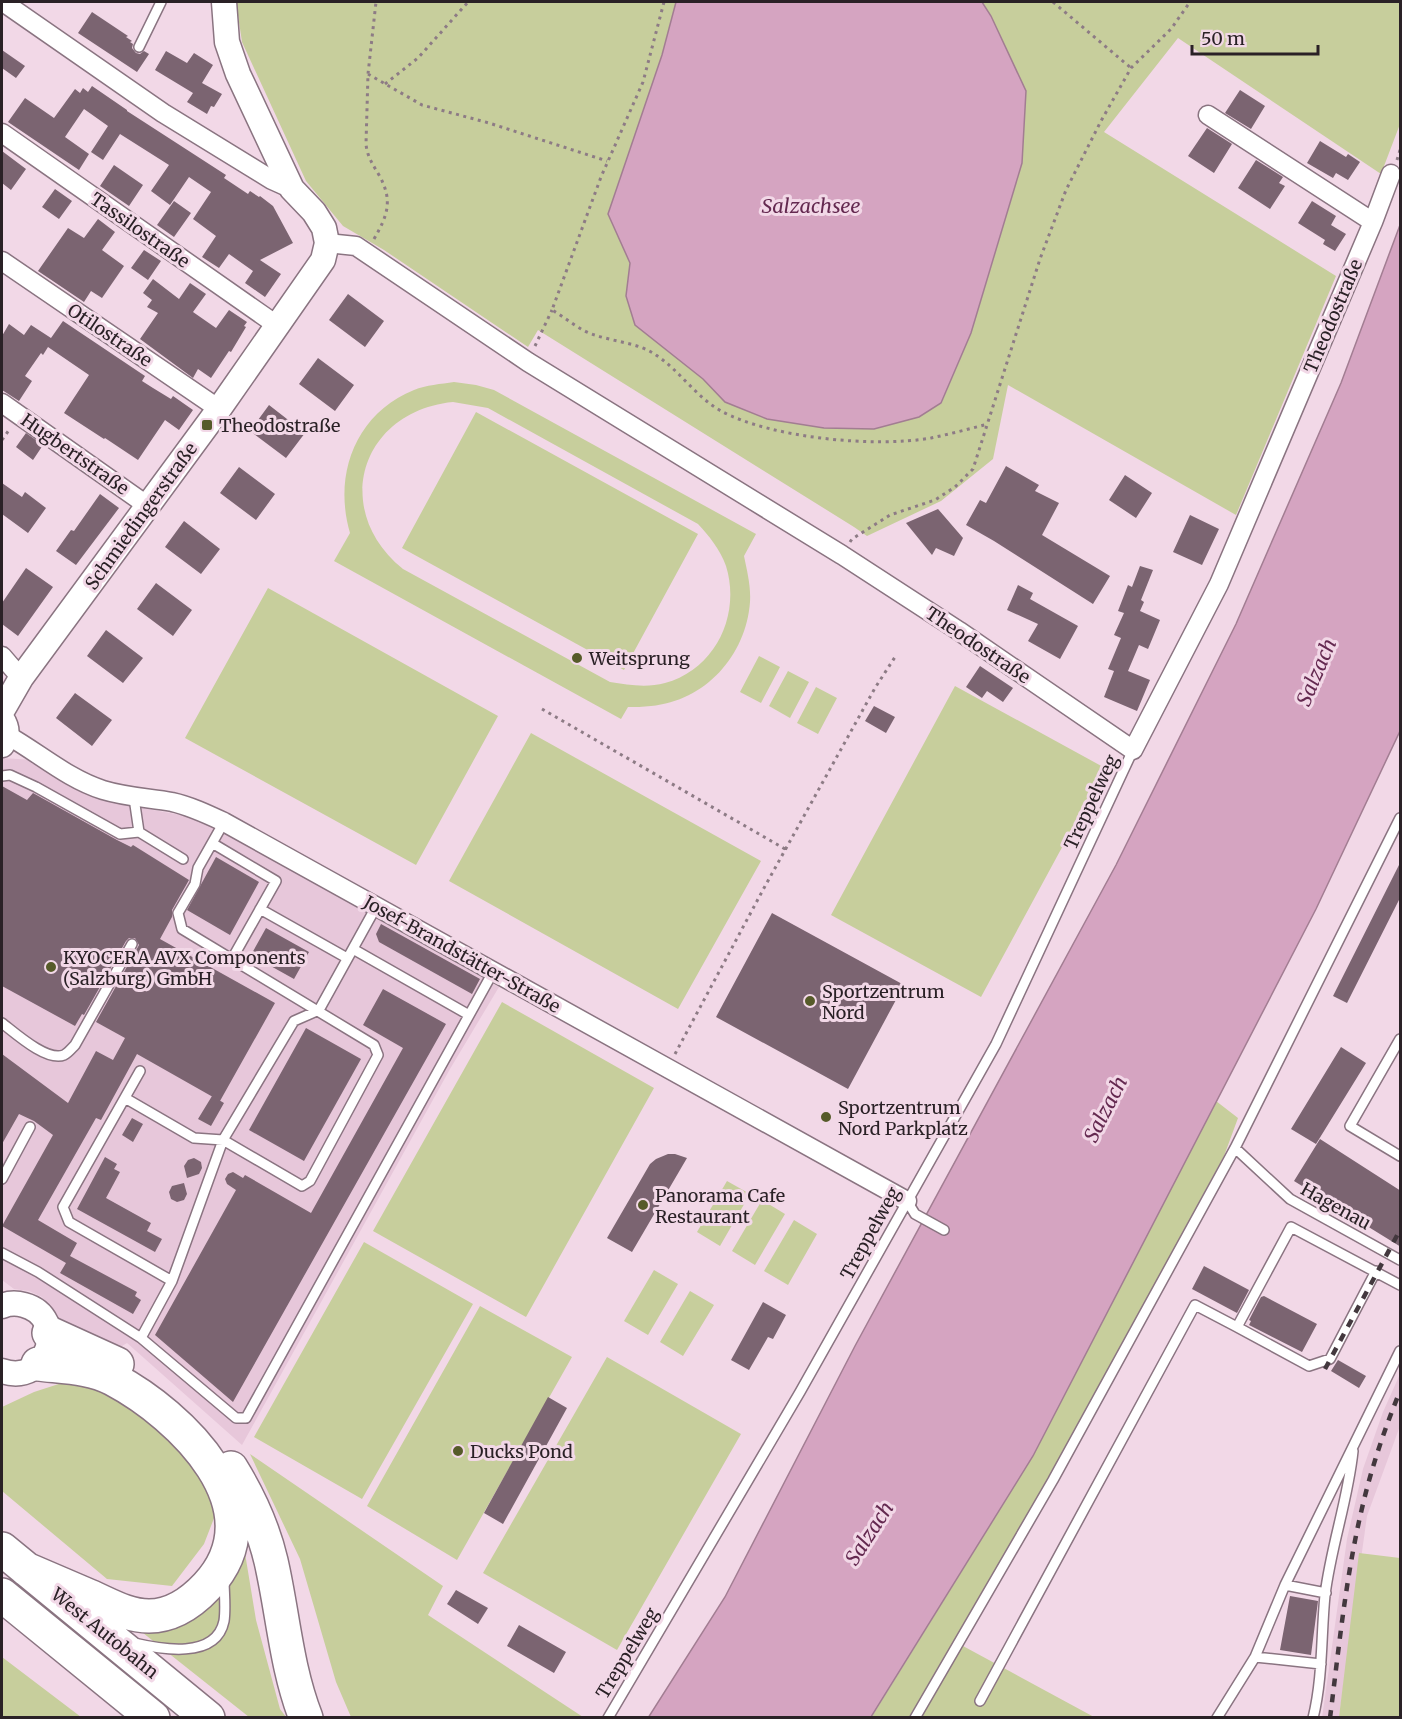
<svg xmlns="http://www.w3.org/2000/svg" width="1402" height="1719" font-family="Merriweather,serif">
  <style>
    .built { fill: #e7c7da }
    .green { fill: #c7ce9c; fill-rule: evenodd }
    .water { fill: #d5a4c1; stroke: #a27d92; stroke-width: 1.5 }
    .building { fill: #7b6471 }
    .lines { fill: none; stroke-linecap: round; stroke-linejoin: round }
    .service-casing { stroke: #8a7481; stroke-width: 12 }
    .minor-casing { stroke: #8a7481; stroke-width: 21 }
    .tertiary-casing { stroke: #8a7481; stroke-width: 27 }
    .motorway-casing { stroke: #8a7481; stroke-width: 36 }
    .path { stroke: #8d7b85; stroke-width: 3; stroke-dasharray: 3 4.5; stroke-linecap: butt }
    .service { stroke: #fff; stroke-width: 9 }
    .minor { stroke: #fff; stroke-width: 18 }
    .tertiary { stroke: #fff; stroke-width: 24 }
    .motorway { stroke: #fff; stroke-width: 33 }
    .rail { stroke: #43383e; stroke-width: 4.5; stroke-dasharray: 8 8; stroke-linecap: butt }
    .poi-dot { fill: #565b29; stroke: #f2d8e7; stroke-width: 2 }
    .labels { text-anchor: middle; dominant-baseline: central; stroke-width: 6; stroke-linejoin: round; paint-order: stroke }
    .street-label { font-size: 18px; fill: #2a2126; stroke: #f2d8e7 }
    .poi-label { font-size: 18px; fill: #2a2126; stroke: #f2d8e7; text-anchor: start }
    .water-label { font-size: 20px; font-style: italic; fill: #642950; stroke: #f2d8e7 }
  </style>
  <rect width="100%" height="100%" fill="#f2d8e7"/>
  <path class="built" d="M2,758L34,760L64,782L92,796L119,804L181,815L211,826L499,987L450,1069L242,1445L127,1343L112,1352L62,1325L42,1297L29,1291L14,1289L2,1280Z
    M1400,1374V1426L1367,1516L1339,1717L1322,1718L1347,1539L1363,1469L1383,1412Z"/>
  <path class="green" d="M236,2H676L662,55L608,214L630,263L626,296L725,402L941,404L971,333L1022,163L991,16L982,2H1400V124L1381,174L1178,38L1104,132L1336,276L1236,515L1008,385L993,459L941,501L867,536L854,527L538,330L528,347L384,250L343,226L306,181L242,42Z
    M454,382L476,385L494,390L756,534L744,556C747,571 751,586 750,602C746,656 705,701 651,706C643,707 635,707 628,707L621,719L334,561L350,533C333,475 355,414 414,390C426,385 441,384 454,382ZM453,402L488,408L698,524C709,536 720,549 726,566C741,614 716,669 665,683C647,688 628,685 610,682L403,569C330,510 361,411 453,402Z
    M476,412L698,534L624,670L402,548Z
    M268,588L498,716L416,865L185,738Z
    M759,656L780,667L761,703L740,692Z
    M788,671L809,682L790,718L769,706Z
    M955,686L1105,768L981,997L831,915Z
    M816,687L837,698L818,734L797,723Z
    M531,733L761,861L678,1009L449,881Z
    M502,1002L654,1088L526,1317L373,1231Z
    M1216,1101L1238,1118L1224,1156C1122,1344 1023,1535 909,1717L871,1718L1033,1456Z
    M727,1181L750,1194L720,1246L697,1232Z
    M762,1200L785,1214L755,1265L732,1251Z
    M794,1220L817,1234L788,1285L764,1271Z
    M364,1242L473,1304L362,1499L254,1437Z
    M654,1270L678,1284L648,1335L624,1321Z
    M690,1291L714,1305L683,1356L660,1342Z
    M480,1306L572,1357L457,1560L367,1506Z
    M607,1357L741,1434L617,1650L483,1573Z
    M68,1381L103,1389L162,1432L207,1484L216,1513L204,1544L172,1586L107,1579L2,1491V1407L34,1392Z
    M250,1454L443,1586L428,1615L583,1717H351L336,1682L300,1559Z
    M242,1535L256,1620L280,1709L286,1717H249L133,1625L181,1619Z
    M1359,1553L1400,1558V1717H1339Z
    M963,1646L1094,1717L919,1718Z
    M2,1657L81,1717H2Z"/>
  <path class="water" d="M676,2H982L991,16L1026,91L1022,163L971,333L941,403L919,417L874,429L824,428L767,419L725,402L703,379L635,325L626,296L630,263L608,214L662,55Z
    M1400,225V731L1316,909L1033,1456L871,1717L648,1718L725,1597L855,1346L1116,865L1236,624L1341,383Z"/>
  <path class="building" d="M92,12L128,36L126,37L132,41L130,42L133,44L132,48L136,53L140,54L144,51L149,54L137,72L78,33Z
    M2,50L25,66L16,78L2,68Z
    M166,51L187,63L194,53L213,65L202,83L222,94L214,107L211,106L207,114L187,102L193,93L155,70Z
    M92,86L127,110V111L226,175L224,178L248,194L250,191L259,197L260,196L273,206L293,243L260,260L281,274L265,297L245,283L253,271L229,254L219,268L202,257L216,236L193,219L211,192L189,177L170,205L151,191L169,165L120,134L103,160L91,152L108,126L84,109L65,137L89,154L79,170L8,122L25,98L54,118L75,89L80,93L83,88L88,92Z
    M1240,90L1265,106L1251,129L1225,113Z
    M1207,128L1232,144L1214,173L1188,156Z
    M1320,141L1346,157L1348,154L1360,162L1348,180L1336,173L1333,178L1307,163Z
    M2,151L26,169L11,190L2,183Z
    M1256,160L1283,177L1279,183L1285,186L1270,209L1238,188Z
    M114,165L143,185L129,206L100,186Z
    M55,189L72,201L59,219L42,207Z
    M174,201L191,213L174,237L157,225Z
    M1312,201L1336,216L1331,225L1346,234L1335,251L1323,244L1325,240L1298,223Z
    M98,219L115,232L102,250L124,266L102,298L91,291L84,302L38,271L68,228L84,238Z
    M144,250L161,261L148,280L131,268Z
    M153,279L179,299L190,283L206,294L193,312L216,328L229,310L247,322L244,326L246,327L231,352L229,351L211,378L198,369L193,378L140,339L158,313L147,307L152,300L143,293Z
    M348,294L384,321L365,347L329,320Z
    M63,321L145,376L142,381L153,388L171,399L173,396L193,410L179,430L165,420L138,460L105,438L104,439L64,413L89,375L48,347L43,355L41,353L25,376L32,381L19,401L2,390V336L9,324L24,335L31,325L51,338Z
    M318,358L354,385L335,411L299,384Z
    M269,405L305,433L286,458L250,431Z
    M26,433L43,445L33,460L16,447Z
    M1006,466L1039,485L1035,491L1059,503L1042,535L1110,576L1093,604L994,541L966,525L980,500L986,503Z
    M239,467L275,494L256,520L220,493Z
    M1125,475L1152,493L1136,518L1109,500Z
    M2,483L22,497L25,492L46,508L28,533L2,514Z
    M100,494L119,508L76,565L56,551L71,530L74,531Z
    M938,509L963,538L954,556L936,548L932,555L906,523Z
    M1190,515L1219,529L1202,565L1173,552Z
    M184,521L220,549L201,574L165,547Z
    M1140,566L1153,570L1141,600L1144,602L1140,611L1160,620L1148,649L1139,645L1128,671L1150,680L1137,711L1104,697L1114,671L1108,669L1121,638L1114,635L1124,613L1118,611L1128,585L1132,587Z
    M26,568L53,587L18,636L2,624V603Z
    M156,583L192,610L173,636L137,609Z
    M1018,585L1033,593L1030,599L1078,626L1060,659L1028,641L1038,624L1007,610Z
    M106,630L143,658L123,683L87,656Z
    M980,666L1013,688L1003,702L987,691L982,698L966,687Z
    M75,693L112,720L92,746L56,718Z
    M874,706L895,717L886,733L865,721Z
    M2,786L27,800L33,793L117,840L131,847L133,845L189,880L172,910V917L160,939L275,1003L220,1101L137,1054L101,1120L96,1118L38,1220L77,1243L70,1256L137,1292L135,1296L141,1300L133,1314L60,1273L66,1263L2,1226L53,1135L34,1121L19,1114L2,1144V1054L68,1103L96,1051L113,1060L125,1038L96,1022L139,945L135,938H129L126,941L84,1015L82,1014L75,1026L2,986Z
    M216,857L259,882L230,935L187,910Z
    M1401,861V896L1347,1003L1333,996Z
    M772,913L904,985L848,1089L716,1017Z
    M381,924L480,979L472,994L379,942L376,934Z
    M266,928L309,952L294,979L251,955Z
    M383,989L446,1024L233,1402L155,1335L236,1190L227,1184L225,1179L228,1174L233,1172L243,1178L245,1175L311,1213L403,1048L363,1025Z
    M306,1028L361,1059L304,1161L249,1130Z
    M1341,1047L1366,1063L1316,1144L1291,1129Z
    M212,1096L224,1103L211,1126L198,1119Z
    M132,1118L143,1124L133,1142L122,1135Z
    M1320,1139L1401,1191V1247L1294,1181Z
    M668,1154H675L687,1158L632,1252L607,1238L650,1164L656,1159Z
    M105,1157L117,1164L114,1169L120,1172L106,1198L151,1223L147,1231L162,1239L155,1252L77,1209Z
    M194,1158L201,1162L202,1168L199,1174L187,1178L184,1166L188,1160Z
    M184,1183L187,1194L184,1200L177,1202L171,1199L169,1192L172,1186Z
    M1204,1266L1249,1290L1237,1313L1192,1289Z
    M1264,1296L1317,1324L1302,1352L1249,1325L1251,1321L1249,1320L1261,1297Z
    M763,1302L786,1315L773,1339L768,1337L749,1370L731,1360Z
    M1338,1360L1366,1376L1359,1388L1331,1371Z
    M548,1397L567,1408L503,1524L484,1513Z
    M456,1590L488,1608L478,1624L447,1604Z
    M1290,1596L1318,1601L1311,1655L1280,1650Z
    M519,1625L566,1652L554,1673L507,1646Z"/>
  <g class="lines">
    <defs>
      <path id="service" d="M139,47L161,2
        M2,776L10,775L36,787L120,834L139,832L183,859
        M134,798L139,832
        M212,843L276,881L232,959
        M260,909L347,958
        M353,949L469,1015
        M2,1023C15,1033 47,1062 64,1055C68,1053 72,1048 75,1045L132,944
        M1400,1039L1350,1126L1400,1156
        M140,1071L63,1207L69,1222L172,1281
        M125,1098L194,1138L223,1140L302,1186L310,1181L378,1055L374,1045L182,929L178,913L195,884L198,868L224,822
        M1235,1148L1290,1199L1400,1260
        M2,1179L30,1127
        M907,1201L915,1214L944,1230
        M2,1253L38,1272L141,1338L236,1418H246L493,972
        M1376,1271L1330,1359L1309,1366L1237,1327L1291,1227L1400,1285
        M141,1338L172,1281L223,1140L294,1021L319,1010L376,907
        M1285,1585L1326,1593
        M134,1643C160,1649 216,1660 224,1621C226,1608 224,1592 224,1579
        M1255,1657L1321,1664
        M980,1701L1195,1305L1237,1327
        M608,1718L800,1392L996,1044L1133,750
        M915,1718L1053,1480L1235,1148L1400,818
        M1217,1718L1255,1657L1285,1585L1400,1351
        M1313,1718C1323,1678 1321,1635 1325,1595C1331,1546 1348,1500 1353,1451"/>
      <path id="minor" d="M3,2L163,113L272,180L292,189
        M1208,115L1373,222
        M2,133L278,326
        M327,243L356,246L528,362L842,555L959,631L1133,750L1219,584L1373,222L1391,174
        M2,261L219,409
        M2,403L148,506
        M2,656L21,678
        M7,735C39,753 68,779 103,790C126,797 149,798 172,802C190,806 207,814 224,822C451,949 680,1073 907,1201"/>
      <path id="tertiary" d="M2,711L21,678L219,409L323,260L327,243L324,228L314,212L292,189L238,74L227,42L224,2
        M2,719C8,728 8,736 2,745
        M2,1306C9,1303 17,1303 24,1305C69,1317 49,1387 2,1371"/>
      <path id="motorway" d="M49,1333L117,1364
        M231,1468C249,1497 263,1527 271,1561C283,1613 286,1667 306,1718
        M2,1549L208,1718
        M26,1569C47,1578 68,1587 89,1596C108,1604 127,1616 149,1616C172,1616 192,1602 207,1586C279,1509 181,1415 113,1379C91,1367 63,1367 38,1364
        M2,1595L153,1718"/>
    </defs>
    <use href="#service" class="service-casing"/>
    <use href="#minor" class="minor-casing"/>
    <use href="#tertiary" class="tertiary-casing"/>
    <use href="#motorway" class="motorway-casing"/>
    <path class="path" d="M664,2L643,82L601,177L552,310C566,318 580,331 595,335C615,342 639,343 656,355C679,370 696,397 721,411C771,438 875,448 931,438C950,434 969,429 988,424
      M1053,2L1131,68
      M368,74L422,105L489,123L607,161
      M385,84L418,58L468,2
      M1397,160L1400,150
      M374,239C388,215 393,200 379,175C373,165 367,156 366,144L368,74L376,2
      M535,346L552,310
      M2,440L9,430
      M850,542L852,539L890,515L935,500L955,487L973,469L1040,259L1066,190L1101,121L1131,68L1171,29L1190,2
      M542,709L785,849
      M675,1054L764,888L875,688L895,657"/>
    <use href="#service" class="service"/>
    <use href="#minor" class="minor"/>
    <use href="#tertiary" class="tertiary"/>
    <use href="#motorway" class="motorway"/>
    <path class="rail" d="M1325,1369L1400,1230
      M1330,1718C1339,1647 1346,1574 1363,1504C1372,1466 1385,1428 1400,1391"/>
  </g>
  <g class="poi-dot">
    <rect x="201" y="419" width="12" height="12" rx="3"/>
    <circle cx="577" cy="658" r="6"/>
    <circle cx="51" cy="967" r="6"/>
    <circle cx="810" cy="1001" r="6"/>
    <circle cx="826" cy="1117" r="6"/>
    <circle cx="643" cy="1205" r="6"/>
    <circle cx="458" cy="1451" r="6"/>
  </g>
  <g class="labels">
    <g class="street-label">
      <text transform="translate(140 230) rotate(35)">Tassilostraße</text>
      <text transform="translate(1333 316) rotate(-67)">Theodostraße</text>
      <text transform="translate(110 335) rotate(34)">Otilostraße</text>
      <text transform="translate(75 454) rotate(35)">Hugbertstraße</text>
      <text transform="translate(141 516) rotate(-54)">Schmiedingerstraße</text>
      <text transform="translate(978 645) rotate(34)">Theodostraße</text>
      <text transform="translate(1091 802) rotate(-65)">Treppelweg</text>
      <text transform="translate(462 954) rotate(29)">Josef-Brandstätter-Straße</text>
      <text transform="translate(1336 1206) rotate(29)">Hagenau</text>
      <text transform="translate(870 1233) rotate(-61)">Treppelweg</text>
      <text transform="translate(105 1633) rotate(39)">West Autobahn</text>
      <text transform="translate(627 1653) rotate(-59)">Treppelweg</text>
    </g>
    <g class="poi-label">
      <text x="219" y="425">Theodostraße</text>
      <text x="589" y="658">Weitsprung</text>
      <text x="63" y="957">KYOCERA AVX Components<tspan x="63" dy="21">(Salzburg) GmbH</tspan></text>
      <text x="822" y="991">Sportzentrum<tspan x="822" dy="21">Nord</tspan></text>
      <text x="838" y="1107">Sportzentrum<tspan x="838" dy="21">Nord Parkplatz</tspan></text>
      <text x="655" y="1195">Panorama Cafe<tspan x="655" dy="21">Restaurant</tspan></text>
      <text x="470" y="1451">Ducks Pond</text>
    </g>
    <g class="water-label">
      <text x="811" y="205">Salzachsee</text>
      <text transform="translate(1316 672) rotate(-67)">Salzach</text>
      <text transform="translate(1105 1109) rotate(-63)">Salzach</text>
      <text transform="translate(869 1533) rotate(-57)">Salzach</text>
    </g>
  </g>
  <rect width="1402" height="1719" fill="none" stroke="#2a2126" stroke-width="6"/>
  <path d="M1192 45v9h126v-9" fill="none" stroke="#2a2126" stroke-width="3"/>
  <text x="1201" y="45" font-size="18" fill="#2a2126" stroke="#f2d8e7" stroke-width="4.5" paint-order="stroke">50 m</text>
</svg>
